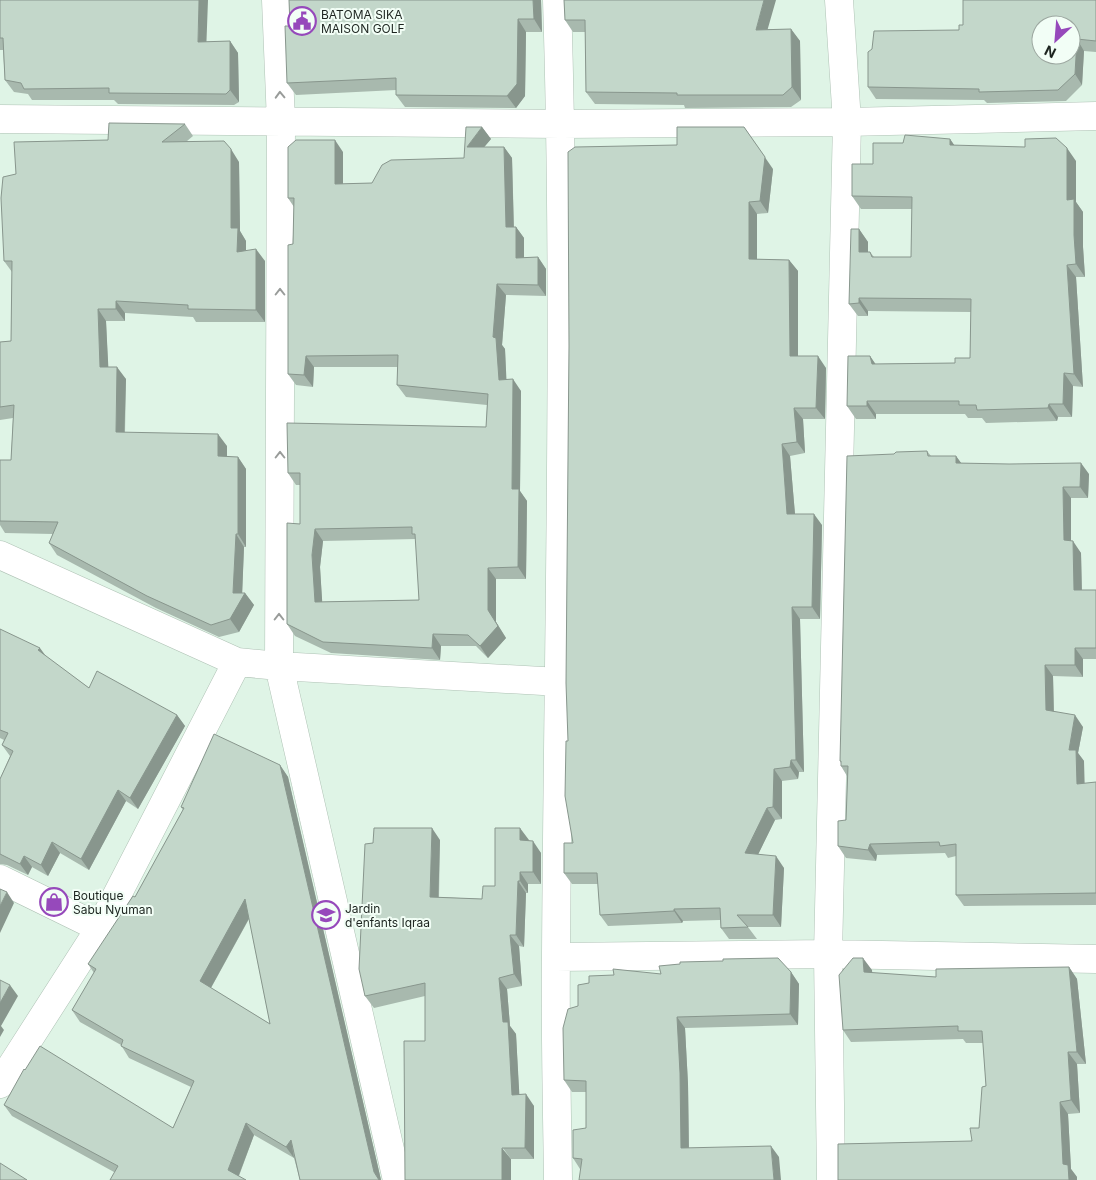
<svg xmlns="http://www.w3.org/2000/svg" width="1096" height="1180" font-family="Inter,sans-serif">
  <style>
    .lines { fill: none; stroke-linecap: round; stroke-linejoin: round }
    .minor-casing { stroke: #afc2b5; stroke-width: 29 }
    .minor { stroke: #fff; stroke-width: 28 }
    .wall { fill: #a8b9ae; fill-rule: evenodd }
    .shaded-wall { fill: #88968d }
    .building { fill: #c3d7ca; stroke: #88968d; fill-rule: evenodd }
    .oneway { stroke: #999c9a }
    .labels { text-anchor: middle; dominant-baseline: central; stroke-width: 4; stroke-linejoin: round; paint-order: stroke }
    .poi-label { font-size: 12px; fill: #1c241f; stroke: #f2fef6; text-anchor: start }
  </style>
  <rect width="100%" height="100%" fill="#dff4e6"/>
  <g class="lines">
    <defs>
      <path id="minor" d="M276,0L281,122L279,666L397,1180
        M557,0C567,318 558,637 556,955C555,1030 557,1105 558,1180
        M0,119L561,124L847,122L1096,116
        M0,555L237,662L279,666L560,682
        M0,879L100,928
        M556,957L828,954L1096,959
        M0,1084L100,928L237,662
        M831,1180L828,954L847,122L839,0"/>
    </defs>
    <use href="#minor" class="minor-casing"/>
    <use href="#minor" class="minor"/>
  </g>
  <path class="wall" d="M0,0L206,42L230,41L238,53L239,102L234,105L118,104L114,100H32L28,94L14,92L5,80L3,50H0Z
    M289,0H541L542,32H526L525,96L516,108L405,107L396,95V90L296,95L287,83L290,26Z
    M564,0L768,29H791L800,41L801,100L791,107L685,108L684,105L595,104L586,92L585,32H573L565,20Z
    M1096,0V52L1084,51L1082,85L1066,101L987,103L984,100L876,99L868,87L959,30L963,25Z
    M185,124L193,136L187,141L239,162L240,231L246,241V250L265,261V322H196L193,317L125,313V321H106L108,367L126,379L125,433L227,446V457H238L246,469V547H244L242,593H245L254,605L239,632L219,637L156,608L57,555L49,543L53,534L5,533L0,525V460H11L13,418L0,420V342L11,341L12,272L4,261L16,174L108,140Z
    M482,127L491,139L484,147H504L512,158L514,227H516L524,238V258L538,257L546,269V296L506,295L502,345L505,349L506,379L521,391L520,491L527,501L526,579H496V622L506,638L488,658L476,646H441L440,660L331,653L295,636L287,624L300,524V485H296L288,473L486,427L487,405L406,397L397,385L398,367H314L313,387L296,385L288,374L294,207L288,198L343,152V184L372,183L464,158ZM416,539L419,600L322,602L320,567L323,541Z
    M950,139L954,145L1076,161V202L1083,212V247L1085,277H1076L1083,387L1073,386L1072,417H1058L1057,421L986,423L982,418H968L965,414H876V419H856L847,406L870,356L875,364L955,363L970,358L971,312L868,311V316H858L849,304L859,229L868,242V252H870L874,257H911L912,209H861L852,196L873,164L903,143Z
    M773,169L768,213L757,214V259L789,260L798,271V356L826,368L825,419H803L805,453L790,456L795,514L822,525L820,619H800L804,772H799L798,779L782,781V819L775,820L758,854L784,868L781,927H748L757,939H729L721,928L720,920L683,921L682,923L608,926L600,915L598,884H572L564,873L573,843L568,741L569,346Z
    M927,451L931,456H956L961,463L1089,474L1088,498H1071V541L1081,553L1082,590H1096V659H1083V677L1053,676L1054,712L1083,727L1078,753L1084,761V784L1096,782V905L964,906L956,895V856L948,858L945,853L877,855L876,861L846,858L838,846L846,820L847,776L841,766V763L840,761L894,454Z
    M0,629L45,656L89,688L177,715L185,726L138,809L126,801L89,870L60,853L48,876L32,867L28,875L7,865L0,864V779L10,756L2,745L4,740L0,738Z
    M280,765L288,777L381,1180H300L294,1158L254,1135L239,1176L114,1172L12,1116L4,1105L173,1128L191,1087L129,1058L121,1045L80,1022L72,1010L94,973L88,964L135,897L183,810L181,807ZM249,919L270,1024L211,988Z
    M440,840L439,897L482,899L495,886L529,840L541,853V884H528V893H526L524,947L519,946L522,986L507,989L510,1026L516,1034L519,1094L534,1106V1159H511L425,1041V996L374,1008L365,996Z
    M1069,967L1077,979L1086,1064H1077L1080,1113L1068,1114L1071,1169L1077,1177L972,1141L979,1128L986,1086L983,1043H966L963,1039L851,1042L843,1030L872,970V973L936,977Z
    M791,972L799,984L798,1025L685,1028L688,1084L689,1148L779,1157L580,1169L573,1158L586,1128V1092H572L564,1080L661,974Z"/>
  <path class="shaded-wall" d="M199,0H208L206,54L198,42Z
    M533,0H541L542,32L534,19Z
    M764,0H776L764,42L756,30Z
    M518,19L526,32L525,96L516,108L507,96Z
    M791,29L800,41L801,100L792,87Z
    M1077,39L1084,51L1082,85L1075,74Z
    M230,41L238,53L239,102L230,90Z
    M482,127L491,139L475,158L467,147Z
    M744,127L773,169L768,213L760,201Z
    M950,139L959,152L950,145Z
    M335,140L343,152V196L335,184Z
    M504,147L512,158L514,238L506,227Z
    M1067,148L1076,161V202L1083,212V247L1085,277L1076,264L1067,200Z
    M231,149L239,162L240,231L246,241V264L237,252L231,228Z
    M749,202L757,214V270L749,259Z
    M516,227L524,238V269L516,258Z
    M859,229L868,242V265L859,252Z
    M256,249L265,261V322L256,310Z
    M538,257L546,269V296L538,285Z
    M789,260L798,271V367L790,356Z
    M1067,265L1076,277L1083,387L1074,374Z
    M497,284L506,295L502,345L505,349L507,391L499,380L493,337Z
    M859,298L868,311V316L859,303Z
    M116,301L125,313V321L116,309Z
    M98,309L106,321L109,380L100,367Z
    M306,356L314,367L313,387L304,375Z
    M818,356L826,368L825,419L816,408Z
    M870,356L879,369L872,364Z
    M117,367L126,379L124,445L116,432Z
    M1064,373L1073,386L1072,417L1063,404Z
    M513,379L521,391L520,491L527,501L526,579L518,567L512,489Z
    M867,401L876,414V419L867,406Z
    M1049,404L1058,417L1057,421L1048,408Z
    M794,408L803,419L805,453L797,442Z
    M218,434L227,446V469L218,456Z
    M782,444L790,456L796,526L787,514Z
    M956,456L964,467L956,463Z
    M238,457L246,469V547L238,534Z
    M1081,463L1089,474L1088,498L1080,487Z
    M1063,487L1071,498V551L1064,540Z
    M814,514L822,525L820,619L812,607Z
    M315,529L323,541L320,567L323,614L315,602L312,555Z
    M236,534L244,547L242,598L245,593L254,605L239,632L230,619L233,593Z
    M1073,541L1081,553L1082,601L1074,590Z
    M488,568L496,579V622L506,638L488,658L480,646L488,610Z
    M792,607L800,619L804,772L796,760Z
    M433,634L441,646L440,660L432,648Z
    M40,648L48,659L38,650Z
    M1075,648L1083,659V677L1075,665Z
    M1045,665L1053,676L1054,722L1046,710Z
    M177,715L185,726L138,809L130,798Z
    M1075,715L1083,727L1078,753L1084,761L1085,796L1077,784L1069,750Z
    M791,760L799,772L798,779L790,767Z
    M280,765L288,777L381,1180H379L374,1172Z
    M774,769L782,781V819L773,807Z
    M118,790L126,801L89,870L81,859Z
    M767,808L775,820L753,865L745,853Z
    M432,828L440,840L438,909L430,897Z
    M520,828L529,840V852L520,840Z
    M533,841L541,853V884L533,872Z
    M52,842L60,853L48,876L41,865Z
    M870,844L877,855L876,861L868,850Z
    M24,856L32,867L28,875L20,864Z
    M776,856L784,868L781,927L773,915Z
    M520,872L528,884V893L520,881Z
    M518,881L526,893L524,947L516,935Z
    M7,892L14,903L0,933V906Z
    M245,899L253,911L208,993L200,981Z
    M674,909L683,921L682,923L674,911Z
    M510,935L519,946L522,986L514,974Z
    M863,958L872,970L873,984L864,972Z
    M1069,967L1077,979L1086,1064L1077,1052Z
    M791,972L799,984L798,1025L790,1014Z
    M499,978L507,989L510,1026L516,1034L520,1106L512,1095L503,1022Z
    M10,985L18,996L1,1026L4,1030L0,1037V1003Z
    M677,1017L685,1028L688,1084L689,1160L681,1148Z
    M1068,1052L1077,1064L1080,1113L1071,1100Z
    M526,1094L534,1106V1159L525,1148Z
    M1060,1102L1068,1114L1071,1169L1077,1177V1180H1069L1063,1164Z
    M246,1123L254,1135L237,1180L228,1170Z
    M291,1140L294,1158L286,1147Z
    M771,1146L779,1157L781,1180H774Z
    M502,1148L511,1159V1180H502Z"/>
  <path class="building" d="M0,0H199L198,42L230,41V90L226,94L109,93V88L24,89L21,83L5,80L3,38H0Z
    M289,0H533L534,19H518L517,84L507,96L396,95V78L287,83L285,26H290Z
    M564,0H764L756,30L791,29L792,87L783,95H677V93L586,92L585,20H565Z
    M963,0H1096V41L1077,39L1075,74L1058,90L979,92V89L868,87V52L872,49L874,31L959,30V25H963ZM1041,25H1071V55H1041Z
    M109,123L185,124L162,142L224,141L231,149V228H238L237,252L256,249V310L188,309V305L116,301V309H98L100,367H117L116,432L218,434V456L238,457V534H236L233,593H245L230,619L211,625L147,596L49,543L58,522L0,521V460H11L14,405L0,407V342L11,341L12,261H4L1,198L3,177L16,174L14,142L108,140Z
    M466,127H482L467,147H504L506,227H516V258L538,257V285L497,284L493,337L496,338L499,380L513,379L512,489H519L518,567L488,568V610L498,626L480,646L468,635L433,634L432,648L323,642L287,624V523L300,524V473H288L287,423L486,427L488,394L397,385L398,355L306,356L304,375L288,374V245L293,244L294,198H288V147L296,140H335V184L372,183L382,165L391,160L464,158ZM412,527V534H415L419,600L315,602L312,555L315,529Z
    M677,127H744L765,157L760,201L749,202V259L789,260L790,356H818L816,408H794L797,442L782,444L787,514H814L812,607H792L796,760H791L790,767L774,769L773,807L767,808L745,853L776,856L773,915H737L748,927L721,928L720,908L674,909V911L600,915L597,873H564V843H573L565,796L566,741H568L566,683L569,346L568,152L575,147L677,145Z
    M905,135L950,139V145L1025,147V139L1056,138L1067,148V200L1074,199V235L1076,264L1067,265L1074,374L1064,373L1063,404H1049L1048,408L977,410L976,405H959V401H867V406H847L848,356H870L872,364L955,363V358H970L971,299L859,298V303L849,304L851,229H859V252H870L872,257H911L912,197L852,196V164H873V143H903Z
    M927,451L928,456H956V463L1009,464L1081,463L1080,487H1063L1064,540L1073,541L1074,590H1096V648H1075V665H1045L1046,710L1075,715L1069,750H1076L1077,784L1096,782V893L956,895V844L940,846L939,842L870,844L868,850L838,846V821L846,820L848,766H841V761H840L847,456L894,454L896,452Z
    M0,629L40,648L38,650L89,688L97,671L177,715L130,798L118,790L81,859L52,842L41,865L24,856L20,864L0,854V779L13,751L2,745L8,733L0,730Z
    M214,734L280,765L374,1172L379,1180H300L291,1140L286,1147L246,1123L228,1170L246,1180H110L118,1166L4,1105L24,1069L25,1070L40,1046L173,1128L194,1081L121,1046L123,1040L72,1010L96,969L88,964L133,896L135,897L184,808L181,807ZM245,899L270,1024L200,981Z
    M374,828H432L430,897L482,899L483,886H495V828H520V840L533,841V872H520V881H518L516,935H510L514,974L499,978L503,1022H508L512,1095L526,1094L525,1148H502V1180H405L404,1041H425V983L365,996L359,969L365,844L373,843Z
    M0,889L7,892L0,906Z
    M778,958L791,972L790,1014L677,1017L680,1073L681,1148L771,1146L774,1180H579L582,1159L573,1158V1130L586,1128V1081L564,1080L563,1028L568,1009L578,1006V985L589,983V976L614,975L613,969L661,974L659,966L680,964V962L723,961V959Z
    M853,958H863L864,972L936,977V969L1069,967L1077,1052H1068L1071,1100L1060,1102L1063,1164L1068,1165L1069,1180H838V1144L972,1141L970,1128H979L982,1087L986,1086L982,1031H958V1026L843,1030L839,975Z
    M0,980L10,985L0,1003Z
    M0,1163L27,1180H0Z"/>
  <defs><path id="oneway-chevron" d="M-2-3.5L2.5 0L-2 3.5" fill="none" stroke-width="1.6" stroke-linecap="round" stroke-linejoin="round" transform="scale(1.25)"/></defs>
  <g class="oneway">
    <use href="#oneway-chevron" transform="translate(280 95) rotate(-92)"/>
    <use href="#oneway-chevron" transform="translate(280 292) rotate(-90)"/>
    <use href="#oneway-chevron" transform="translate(280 455) rotate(-90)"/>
    <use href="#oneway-chevron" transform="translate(279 617) rotate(-90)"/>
  </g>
  <defs>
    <symbol id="civic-ring" viewBox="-11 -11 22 22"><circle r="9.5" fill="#f2fef6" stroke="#9649bb" stroke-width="1.5"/><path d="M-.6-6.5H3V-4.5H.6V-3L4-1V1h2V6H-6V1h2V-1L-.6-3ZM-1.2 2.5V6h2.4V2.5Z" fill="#9649bb"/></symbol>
    <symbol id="shop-ring" viewBox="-11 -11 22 22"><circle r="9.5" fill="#f2fef6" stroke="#9649bb" stroke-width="1.5"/><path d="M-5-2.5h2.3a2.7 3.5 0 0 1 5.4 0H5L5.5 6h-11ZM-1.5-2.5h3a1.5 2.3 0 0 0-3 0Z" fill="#9649bb"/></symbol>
    <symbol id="school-ring" viewBox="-11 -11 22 22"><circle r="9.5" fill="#f2fef6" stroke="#9649bb" stroke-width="1.5"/><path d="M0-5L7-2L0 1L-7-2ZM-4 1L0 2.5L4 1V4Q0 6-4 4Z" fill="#9649bb"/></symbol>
  </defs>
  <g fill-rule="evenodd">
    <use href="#civic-ring" x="286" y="5" width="32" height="32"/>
    <use href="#shop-ring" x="38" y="886" width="32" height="32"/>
    <use href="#school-ring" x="310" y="899" width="32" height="32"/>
  </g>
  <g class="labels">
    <g class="poi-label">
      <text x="321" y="14">BATOMA SIKA<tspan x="321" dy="14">MAISON GOLF</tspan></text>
      <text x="73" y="895">Boutique<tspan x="73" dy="14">Sabu Nyuman</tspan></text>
      <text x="345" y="908">Jardin<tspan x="345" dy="14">d'enfants Iqraa</tspan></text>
    </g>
  </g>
  <g transform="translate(1056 40) rotate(206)"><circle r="24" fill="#f2fef6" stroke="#9ca7a0"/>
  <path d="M0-4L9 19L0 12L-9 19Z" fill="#9649bb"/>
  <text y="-8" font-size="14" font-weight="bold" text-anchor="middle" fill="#1c241f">N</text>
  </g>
</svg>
